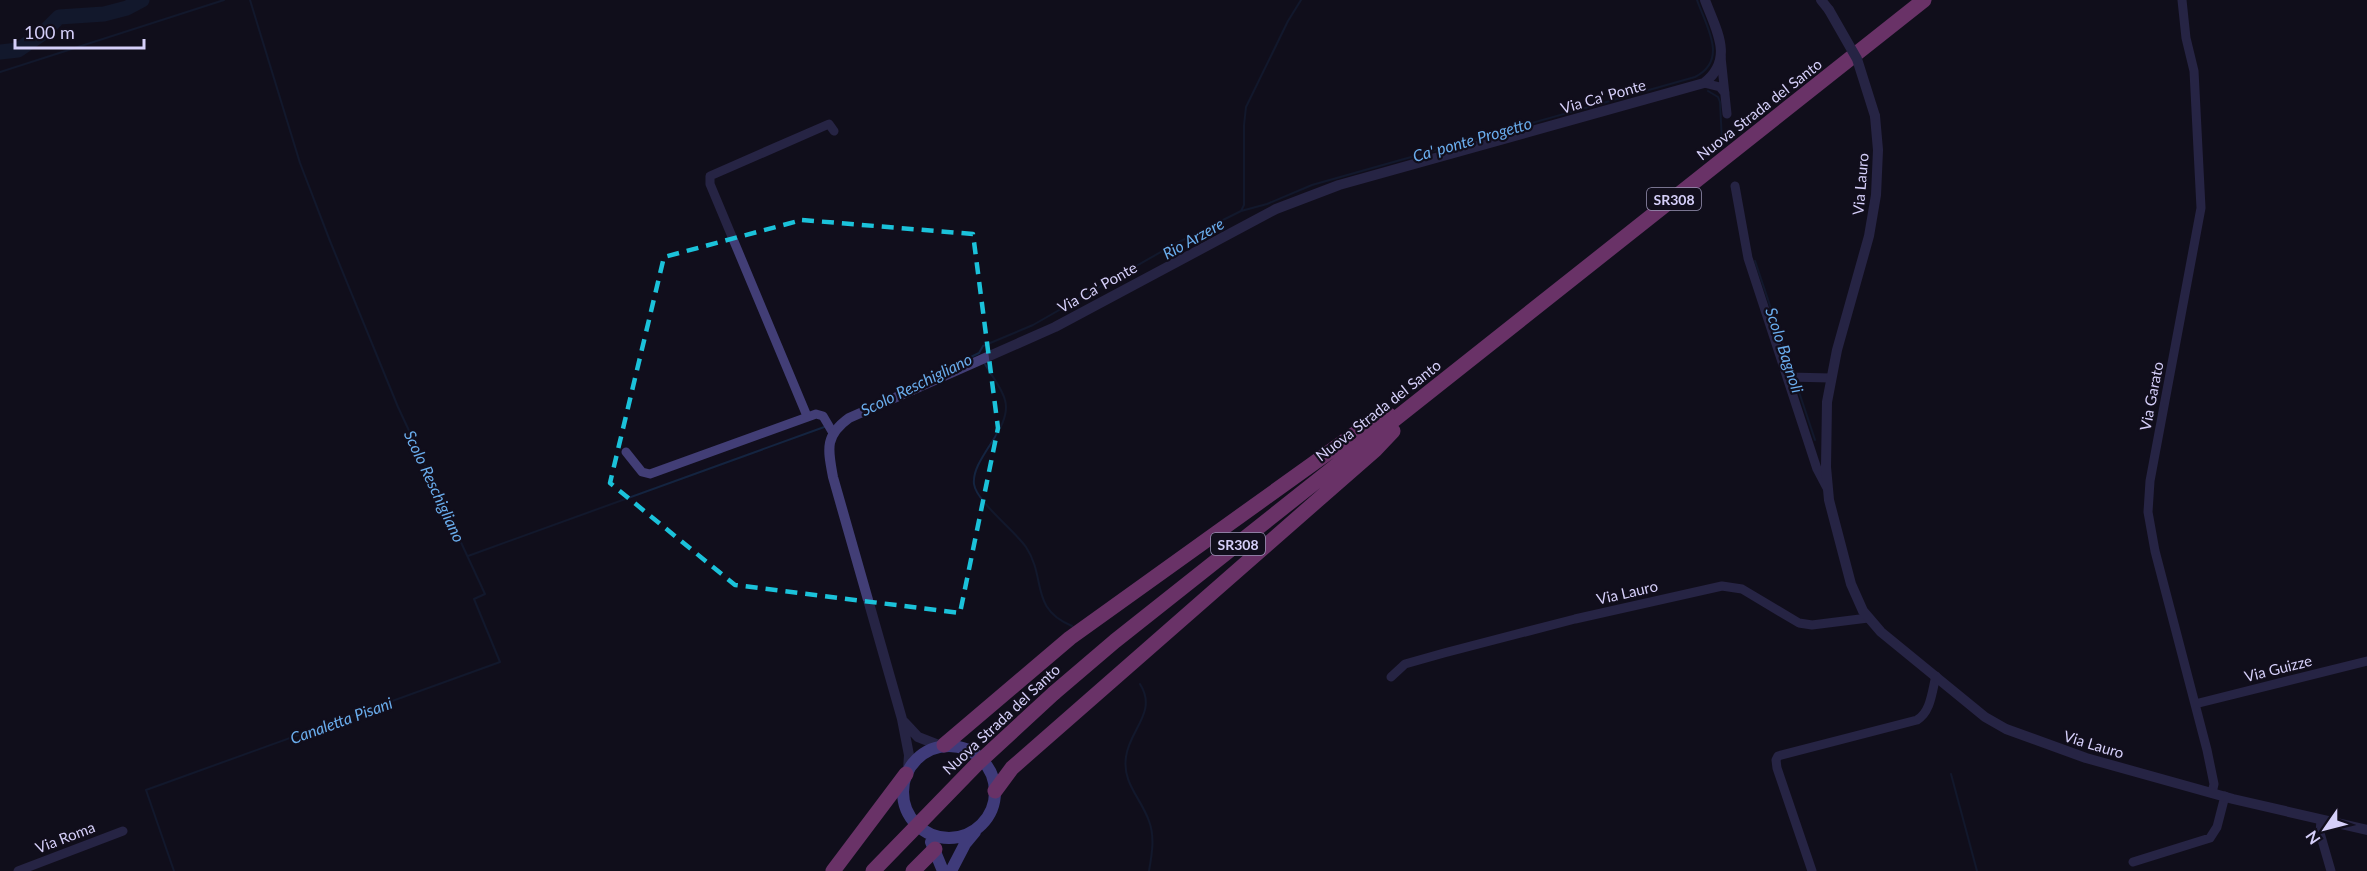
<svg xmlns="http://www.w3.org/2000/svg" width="2367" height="871" font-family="Lato,sans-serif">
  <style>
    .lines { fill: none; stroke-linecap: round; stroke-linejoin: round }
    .stream { stroke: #142440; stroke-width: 2 }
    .river { stroke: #142440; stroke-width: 15 }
    .minor { stroke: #423e76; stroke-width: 9 }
    .tertiary { stroke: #423e76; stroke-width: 10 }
    .secondary { stroke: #7872ee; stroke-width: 12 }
    .trunk { stroke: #d45ec4; stroke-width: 15 }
    .tertiary-bridge { stroke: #423e76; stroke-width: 10 }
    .trunk-bridge { stroke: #d45ec4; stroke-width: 15 }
    .marked { fill: none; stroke: #1bc2da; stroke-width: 4.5; stroke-dasharray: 12 8; stroke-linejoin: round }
    .labels { text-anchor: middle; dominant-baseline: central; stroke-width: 4.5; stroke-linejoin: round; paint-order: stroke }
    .shield { fill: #110e1c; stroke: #9a95b7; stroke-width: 1.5 }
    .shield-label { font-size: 14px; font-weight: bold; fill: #d5cff9 }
    .street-label { font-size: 15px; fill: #d5cff9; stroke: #110e1c }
    .water-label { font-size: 16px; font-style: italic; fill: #6aaded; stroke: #110e1c }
  </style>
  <rect width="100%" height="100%" fill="#110e1c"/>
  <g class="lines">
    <path class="stream" d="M0,72L224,0
      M1708,91L1718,97L1720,102L1722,142
      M1241,211L1267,204L1312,185L1695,77C1729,60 1706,26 1697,0
      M1755,261L1793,374
      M985,364C991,375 1002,388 1005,400C1013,428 971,458 974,484C976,501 1015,531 1026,547C1047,579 1029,608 1072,626
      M932,376L979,353L983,346L1033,325L1173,245L1241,211L1244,205V125L1246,107L1288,21L1301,0
      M1795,380L1815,440
      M468,556L827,426
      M1140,684C1158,712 1129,730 1126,757C1122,783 1141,798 1149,821C1155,837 1152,854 1149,871
      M1951,774L1977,871
      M174,871L146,790L500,662L474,599L485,594L398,407L330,241L300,163L250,0"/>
    <path class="river" d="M0,52L18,50L43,33L59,17L104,14L127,8L142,0"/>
    <path class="minor" d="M2182,0L2186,38L2194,71L2201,208L2150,481L2148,512L2155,551L2207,750L2214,784L2212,793
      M1721,57L1727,114
      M1704,83L1720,87L1725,93
      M1735,186L1748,258L1817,469L1827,488
      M1788,377L1831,378
      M807,416L710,184V176L829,124L834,131
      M626,452L642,472L650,474L816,414L823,416L833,433
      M1391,677L1405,664L1444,653L1575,619L1722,586L1742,589L1799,623L1812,625L1868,618
      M2195,704L2367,661
      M2321,820L2320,833L2331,871
      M2133,862L2210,838L2217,827L2225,796
      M18,871L123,831
      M1812,871L1777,768L1776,760L1778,756L1917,720C1931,712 1932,691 1936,676"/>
    <path class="tertiary" d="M1821,0L1829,10
      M1875,116L1878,150L1876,195L1869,236L1837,350L1827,402L1826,467L1829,500L1851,584L1863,611L1881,632L1985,717L2006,729L2086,758L2233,799L2367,830
      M904,722L918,737L941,746
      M908,770L909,755L902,719L833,477C828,450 824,436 849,418L1055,327L1276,209L1339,185L1704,83C1735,59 1716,30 1705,0"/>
    <path class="secondary" d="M903 792a46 46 0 1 1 92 0a46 46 0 1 1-92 0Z
      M931,842L943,871
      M951,871L965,844L975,832"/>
    <path class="trunk" d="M1054,693L1115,641L1924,0
      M944,745L1070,638L1360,430L1389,415
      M995,791L1012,768L1375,450L1393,431
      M833,871L906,774
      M913,871L935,849"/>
    <path class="tertiary-bridge" d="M1829,10L1857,59L1875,116"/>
    <path class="trunk-bridge" d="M873,871L977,764L1054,693"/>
  </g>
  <path d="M0 0H2367V871H0ZM802,220L973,234L998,428L960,613L735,585L610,483L664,257Z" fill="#110e1c" fill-opacity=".55" fill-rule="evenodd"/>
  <path class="marked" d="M802,220L973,234L998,428L960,613L735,585L610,483L664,257Z"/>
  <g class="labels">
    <g class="shield">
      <rect x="1647" y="188" width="54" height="22" rx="4.5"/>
      <rect x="1211" y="533" width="54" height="22" rx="4.5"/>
    </g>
    <g class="shield-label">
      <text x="1674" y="199">SR308</text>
      <text x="1238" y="544">SR308</text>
    </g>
    <g class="street-label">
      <text transform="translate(1603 96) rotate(-16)">Via Ca' Ponte</text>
      <text transform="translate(1759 109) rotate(-38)">Nuova Strada del Santo</text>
      <text transform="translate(1860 184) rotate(-85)">Via Lauro</text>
      <text transform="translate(1097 287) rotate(-29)">Via Ca' Ponte</text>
      <text transform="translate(2151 396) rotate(-79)">Via Garato</text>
      <text transform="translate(1378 410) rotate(-38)">Nuova Strada del Santo</text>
      <text transform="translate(1627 592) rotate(-13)">Via Lauro</text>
      <text transform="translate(2278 668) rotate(-14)">Via Guizze</text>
      <text transform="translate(1001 719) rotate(-43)">Nuova Strada del Santo</text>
      <text transform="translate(2094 744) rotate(17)">Via Lauro</text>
      <text transform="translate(65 837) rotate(-21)">Via Roma</text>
    </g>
    <g class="water-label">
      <text transform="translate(1472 139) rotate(-16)">Ca' ponte Progetto</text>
      <text transform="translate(1193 238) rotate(-29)">Rio Arzere</text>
      <text transform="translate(1785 350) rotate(72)">Scolo Bagnoli</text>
      <text transform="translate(916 384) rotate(-26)">Scolo Reschigliano</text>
      <text transform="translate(435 486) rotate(65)">Scolo Reschigliano</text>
      <text transform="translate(341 720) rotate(-20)">Canaletta Pisani</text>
    </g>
  </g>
  <g transform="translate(2325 829) rotate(235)" stroke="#110e1c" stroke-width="4.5" paint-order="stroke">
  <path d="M0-4.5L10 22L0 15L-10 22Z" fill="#d5cff9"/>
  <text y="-9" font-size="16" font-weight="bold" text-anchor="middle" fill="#d5cff9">N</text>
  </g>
  <path d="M15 39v9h129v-9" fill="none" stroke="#d5cff9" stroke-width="3"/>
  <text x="24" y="39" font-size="18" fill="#d5cff9" stroke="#110e1c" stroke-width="4.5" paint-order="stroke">100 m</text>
</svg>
